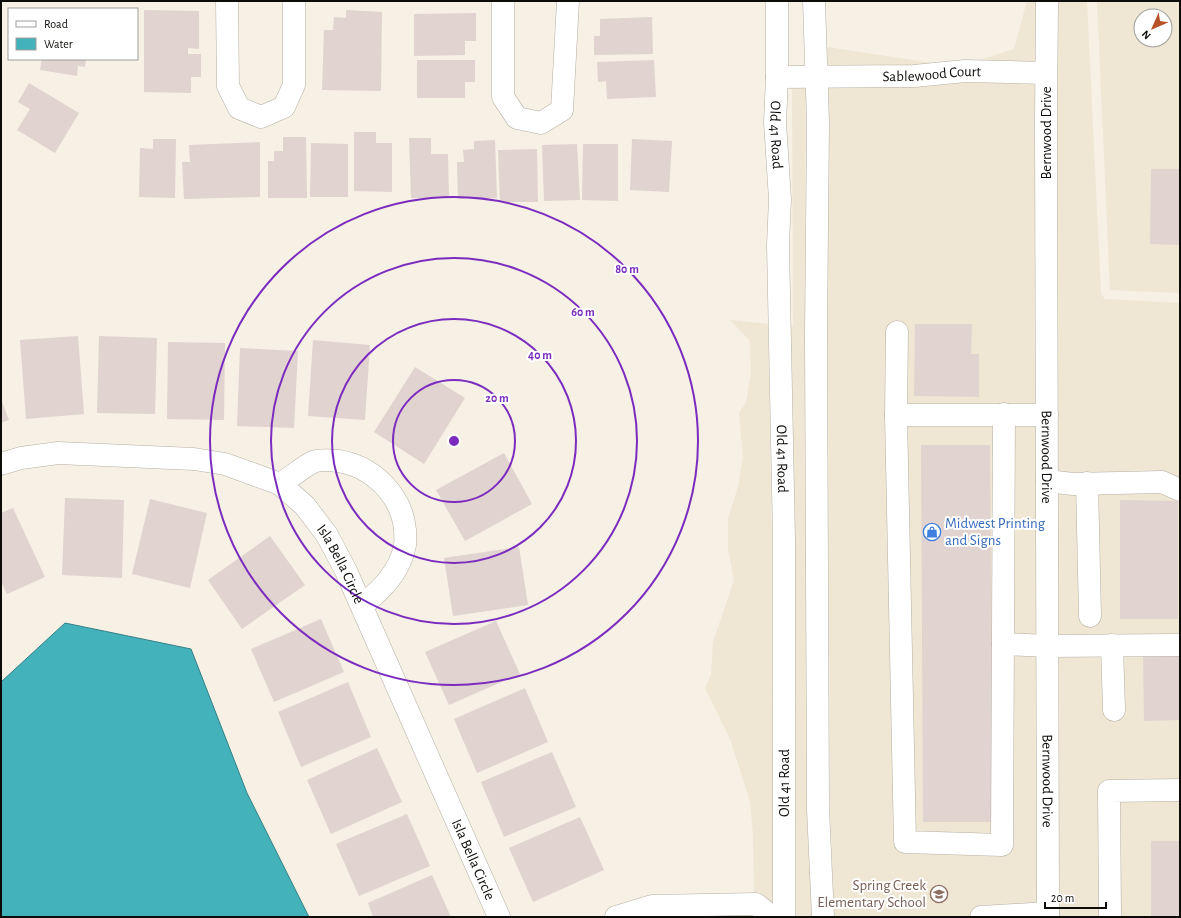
<svg xmlns="http://www.w3.org/2000/svg" width="1181" height="918" font-family="'Alegreya Sans',sans-serif">
  <style>
    .built { fill: #f0e6d4; fill-rule: evenodd }
    .water { fill: #43b2bb; stroke: #338085 }
    .building { fill: #e1d3d0 }
    .lines { fill: none; stroke-linecap: round; stroke-linejoin: round }
    .minor-casing { stroke: #b5afa4; stroke-width: 23 }
    .minor { stroke: #fff; stroke-width: 22 }
    .ring { fill: none; stroke: #7b2cbf; stroke-width: 2 }
    .labels { text-anchor: middle; dominant-baseline: central; stroke-width: 4; stroke-linejoin: round; paint-order: stroke }
    .street-label { font-size: 15px; fill: #0e0c08; stroke: #fff }
    .shop-label { font-size: 15px; fill: #366cbe; stroke: #fff; text-anchor: start }
    .education-label { font-size: 15px; fill: #785e54; stroke: #fff; text-anchor: end }
    .centre { fill: #7b2cbf; stroke: #fff; stroke-width: 2 }
    .ring-label { font-size: 12px; text-anchor: middle; font-weight: bold; fill: #7b2cbf; stroke: #fff; stroke-width: 4; stroke-linejoin: round; paint-order: stroke }
  </style>
  <rect width="100%" height="100%" fill="#f6f0e5"/>
  <path class="built" d="M1027,1H1087L1101,294L1105,299H1109L1180,303V917H835L834,915L830,808L827,238L829,65L828,64L827,47L959,67L1014,49Z
    M1097,1H1180V293L1110,290ZM1141,16H1165V40H1141Z
    M792,88H806L805,325L807,811L812,916L796,915L795,538L791,326H793Z
    M730,320L768,324L772,541L773,917L754,896L753,834L750,801L730,739L705,688L711,675L713,642L734,580L728,549V518L738,487L743,457L739,413L746,402L751,372L750,341Z"/>
  <path class="water" d="M65,623L191,649L247,793L309,917H1V682Z"/>
  <path class="building" d="M144,10L199,11V49L188,48V54H201V77H191V93L144,92Z
    M346,10L382,12L381,91L322,90L324,30H333L334,17L346,18Z
    M476,13V41H465V55L414,56V14Z
    M652,17L653,54L594,55V36H600V19Z
    M42,59H86L85,67L78,66L77,76L40,70Z
    M417,60H475V82H465V98H417Z
    M654,60L656,97L607,99L606,81L598,82L597,62Z
    M29,83L79,113L55,153L17,130L30,109L18,102Z
    M354,132H376V143H392V192L354,191Z
    M283,137H306L307,198H268V161H274V151H283Z
    M409,138H431V154H448L449,198H411Z
    M153,139H176L175,198L139,197L140,148L153,149Z
    M632,139L672,141L669,192L630,190Z
    M495,140L497,198L458,199L457,162H464L463,150L474,149V141Z
    M260,142V197L184,199L182,162H190L189,145Z
    M311,143L348,144V197H310Z
    M577,144L580,200L544,201L542,145Z
    M583,144H618V201L582,200Z
    M537,149L538,202H500L498,150Z
    M1151,169H1180V245L1150,244Z
    M915,324H972L971,354H979V397L914,396Z
    M78,336L84,414L26,419L20,340Z
    M99,336L157,338L155,414L97,413Z
    M313,340L370,345L365,420L308,416Z
    M168,342L225,343L224,420L167,419Z
    M240,348L298,351L294,428L237,426Z
    M415,367L465,398L424,464L374,432Z
    M1,399L9,420L1,423Z
    M921,445H990L993,822H923Z
    M504,453L532,504L465,541L436,490Z
    M65,498L124,500L122,578L62,575Z
    M150,499L207,513L190,588L132,574Z
    M1120,500L1178,501V619H1120Z
    M13,508L45,577L7,594L1,582V513Z
    M270,536L305,585L242,629L208,580Z
    M519,547L528,605L453,616L444,558Z
    M321,619L344,672L274,702L251,649Z
    M496,621L520,674L449,705L425,652Z
    M1143,656H1180V720L1144,721Z
    M348,682L371,737L301,767L278,712Z
    M525,688L548,742L477,773L454,719Z
    M377,748L402,802L331,834L307,780Z
    M552,752L576,807L504,837L481,782Z
    M407,814L430,866L359,896L336,844Z
    M580,817L604,870L533,902L509,848Z
    M1151,841H1180V917H1151Z
    M432,875L451,917H373L368,903Z"/>
  <g class="lines">
    <defs>
      <g id="minor">
        <path d="M227,1L228,86L239,108L261,117L284,107L294,85V1"/>
        <path d="M503,1V97L517,118L541,123L562,110L568,1"/>
        <path id="s1" d="M777,1V77L775,123L780,199L778,245L784,539V917"/>
        <path d="M814,1L818,122L816,335L818,809L823,917"/>
        <path id="s2" d="M1047,1L1046,121L1048,917"/>
        <path id="s3" d="M777,77L914,76L965,71L1046,73"/>
        <path d="M897,332L896,415H1047"/>
        <path d="M896,415L905,842L1002,845L1004,414"/>
        <path id="s4" d="M1,464L21,458L58,453L194,459L225,464L280,484L305,506L327,535L346,571L499,917"/>
        <path d="M1047,481L1073,484L1162,482L1180,490"/>
        <path d="M1087,483L1090,616"/>
        <path d="M280,484C290,478 304,466 313,462C320,459 330,460 338,461C372,466 402,495 405,530C405,535 406,540 405,545C400,572 382,589 362,606"/>
        <path d="M1003,644L1047,646L1180,645"/>
        <path d="M1112,645L1114,710"/>
        <path d="M616,917L652,906L756,904L772,917"/>
        <path d="M981,917L1048,913"/>
        <path d="M1110,917L1109,791L1180,790"/>
      </g>
    </defs>
    <use href="#minor" class="minor-casing"/>
    <use href="#minor" class="minor"/>
  </g>
  <g class="ring">
    <circle cx="454" cy="441" r="61"/>
    <circle cx="454" cy="441" r="122"/>
    <circle cx="454" cy="441" r="183"/>
    <circle cx="454" cy="441" r="244"/>
  </g>
  <defs>
    <symbol id="shop-ring" viewBox="-11 -11 22 22"><circle r="9.5" fill="#fff" stroke="#3f7fe0" stroke-width="1.5"/><path d="M-5-2.5h2.3a2.7 3.5 0 0 1 5.4 0H5L5.5 6h-11ZM-1.5-2.5h3a1.5 2.3 0 0 0-3 0Z" fill="#3f7fe0"/></symbol>
    <symbol id="school-ring" viewBox="-11 -11 22 22"><circle r="9.5" fill="#fff" stroke="#8d6e63" stroke-width="1.5"/><path d="M0-5L7-2L0 1L-7-2ZM-4 1L0 2.5L4 1V4Q0 6-4 4Z" fill="#8d6e63"/></symbol>
  </defs>
  <g fill-rule="evenodd">
    <use href="#shop-ring" x="922" y="522" width="20" height="20"/>
    <use href="#school-ring" x="929" y="884" width="20" height="20"/>
  </g>
  <g class="labels">
    <g class="street-label">
      <text stroke="none"><textPath href="#s3" startOffset="155">Sablewood Court</textPath></text>
      <text transform="translate(1046 133) rotate(-90)">Bernwood Drive</text>
      <text stroke="none"><textPath href="#s1" startOffset="134">Old 41 Road</textPath></text>
      <text stroke="none"><textPath href="#s2" startOffset="456">Bernwood Drive</textPath></text>
      <text stroke="none"><textPath href="#s1" startOffset="458">Old 41 Road</textPath></text>
      <text stroke="none"><textPath href="#s4" startOffset="386">Isla Bella Circle</textPath></text>
      <text stroke="none"><textPath href="#s2" startOffset="780">Bernwood Drive</textPath></text>
      <text transform="translate(784 783) rotate(-90)">Old 41 Road</text>
      <text stroke="none"><textPath href="#s4" startOffset="710">Isla Bella Circle</textPath></text>
    </g>
    <g class="shop-label">
      <text x="945" y="523">Midwest Printing<tspan x="945" dy="17">and Signs</tspan></text>
    </g>
    <g class="education-label">
      <text x="926" y="885">Spring Creek<tspan x="926" dy="17">Elementary School</tspan></text>
    </g>
  </g>
  <circle cx="454" cy="441" r="6" class="centre"/>
  <g class="ring-label">
    <text x="627" y="273">80 m</text>
    <text x="583" y="316">60 m</text>
    <text x="540" y="359">40 m</text>
    <text x="497" y="402">20 m</text>
  </g>
  <rect width="1181" height="918" fill="none" stroke="#0e0c08" stroke-width="4"/>
  <rect x="8" y="8" width="130" height="52" fill="#ffffff" stroke="#9f9e9c"/>
  <rect x="16" y="21" width="20" height="6" fill="#ffffff" stroke="#9f9e9c"/>
  <text x="44" y="28" font-size="12" fill="#0e0c08">Road</text>
  <rect x="16" y="38" width="20" height="12" fill="#43b2bb" stroke="#9f9e9c"/>
  <text x="44" y="48" font-size="12" fill="#0e0c08">Water</text>
  <g transform="translate(1153 28) rotate(225)"><circle r="19" fill="#ffffff" stroke="#9f9e9c"/>
  <path d="M0-3L7 15L0 10L-7 15Z" fill="#b85227"/>
  <text y="-6" font-size="11" font-weight="bold" text-anchor="middle" fill="#0e0c08">N</text>
  </g>
  <path d="M1045 902v6h61v-6" fill="none" stroke="#0e0c08" stroke-width="2"/>
  <text x="1051" y="902" font-size="12" fill="#0e0c08" stroke="#ffffff" stroke-width="3" paint-order="stroke">20 m</text>
</svg>
